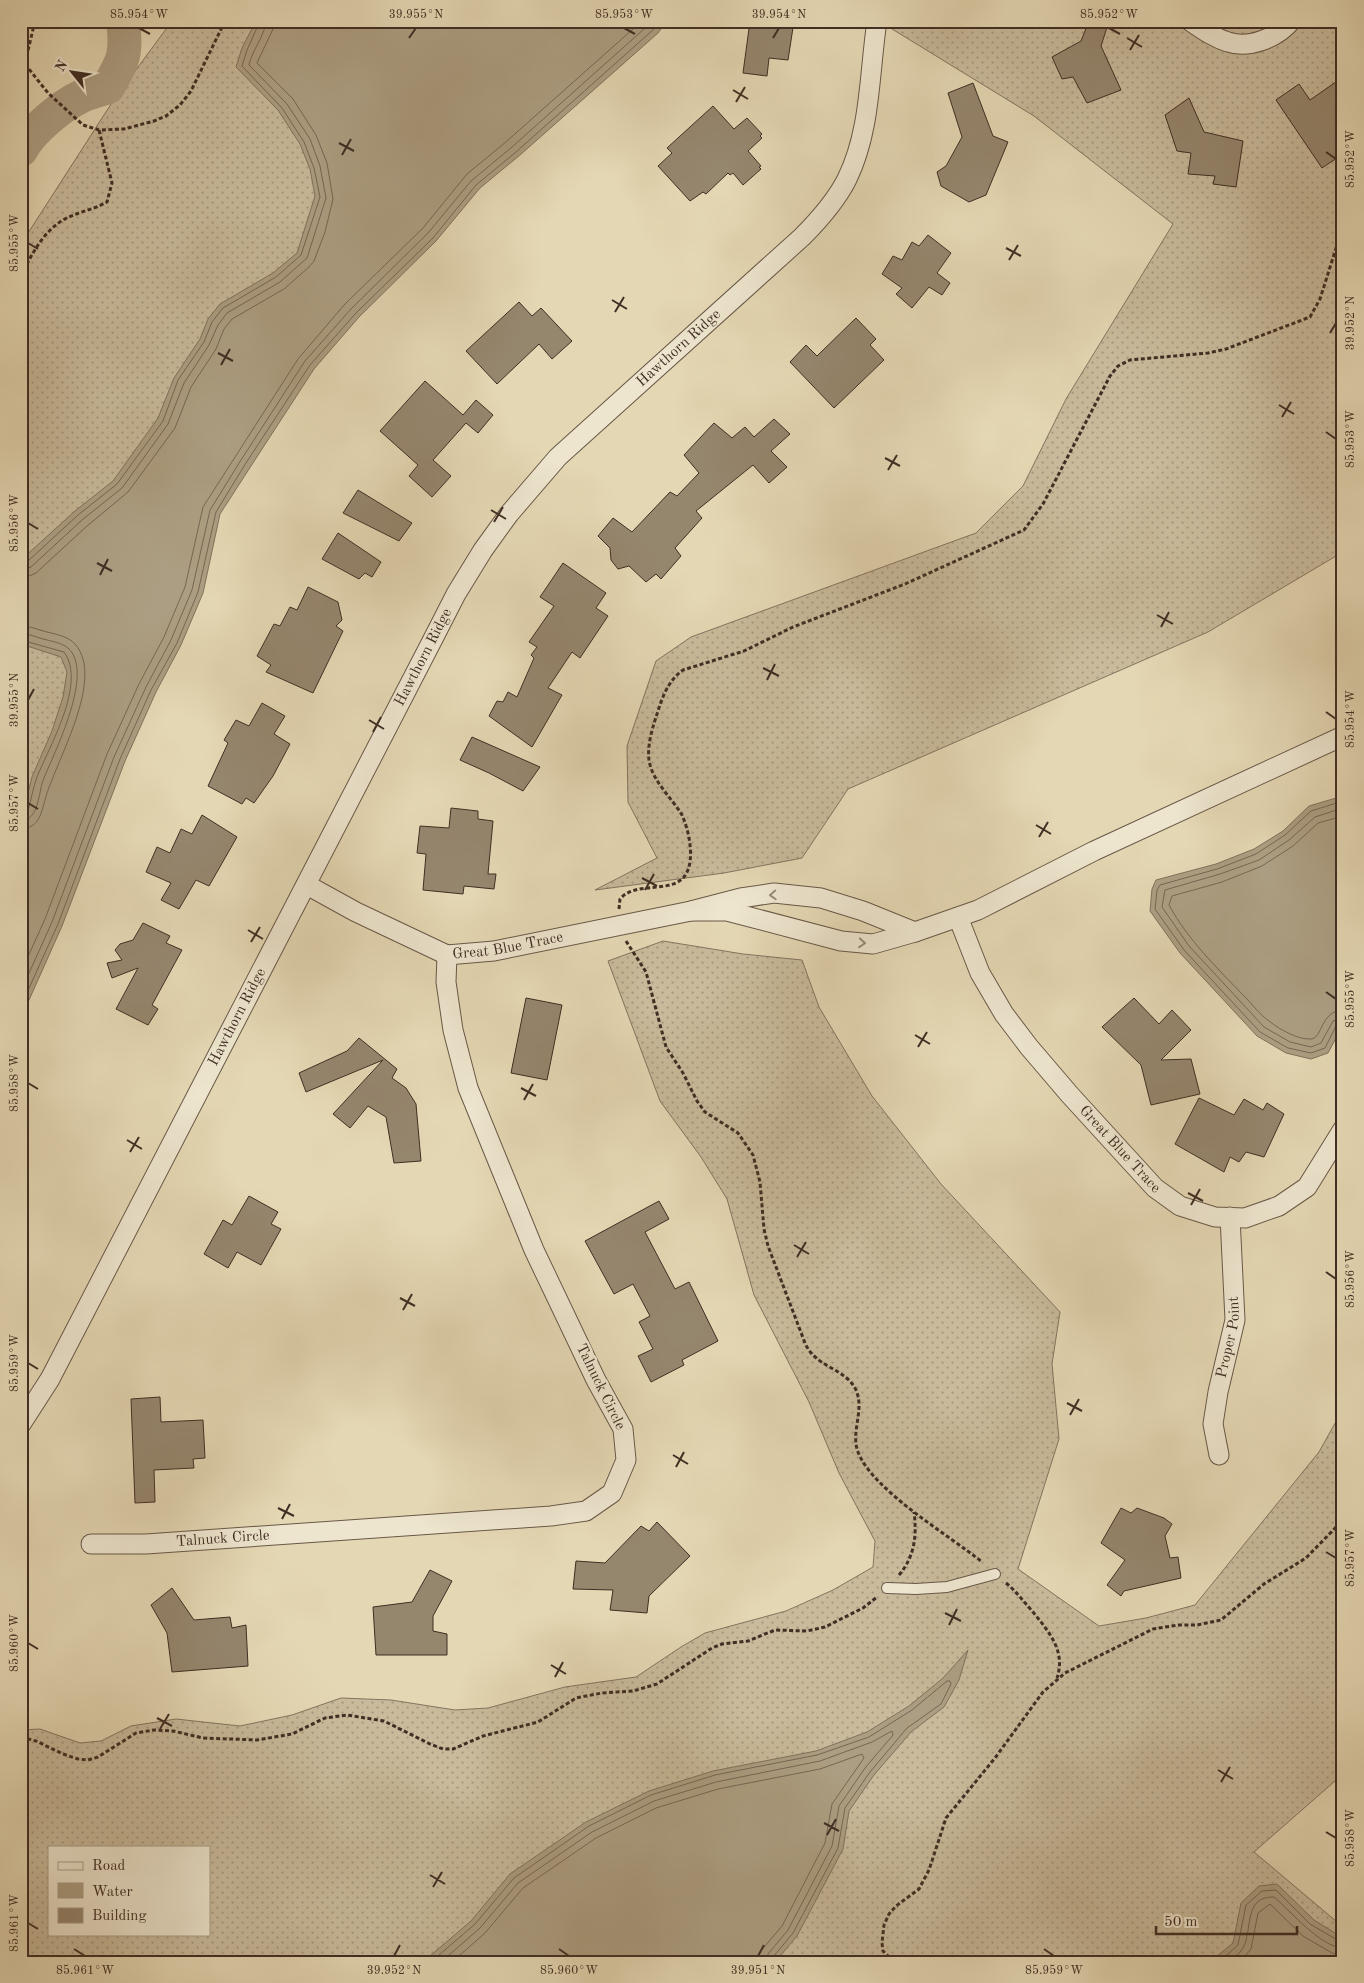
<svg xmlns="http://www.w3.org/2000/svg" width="1364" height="1983" font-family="'Old Standard TT',serif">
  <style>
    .grass { fill: url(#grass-dots); stroke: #847460; fill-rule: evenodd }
    .water { fill: #ac9e82; stroke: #81715c }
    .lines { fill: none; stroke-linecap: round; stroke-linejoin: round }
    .shore { stroke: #766653; stroke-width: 1 }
    .river { stroke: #ac9e82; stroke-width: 34 }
    .building { fill: #95866e; stroke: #402e24 }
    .lane-casing { stroke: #695848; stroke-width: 12 }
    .street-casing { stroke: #695848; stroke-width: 21 }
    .path { stroke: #402e24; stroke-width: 3; stroke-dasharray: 4 2.5; stroke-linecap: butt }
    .lane { stroke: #ede5ce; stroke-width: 10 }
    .street { stroke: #ede5ce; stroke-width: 19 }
    .oneway { stroke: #968a79 }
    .ticks { fill: none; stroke: #402e24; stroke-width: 2 }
    .labels { text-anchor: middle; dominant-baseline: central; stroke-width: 5; stroke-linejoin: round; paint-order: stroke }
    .street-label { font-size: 15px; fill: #402e24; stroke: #ede5ce }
    .neatline { fill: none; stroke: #402e24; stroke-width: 2 }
    .ticks-label { font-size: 12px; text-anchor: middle; fill: #402e24 }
  </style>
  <defs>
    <pattern id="grass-dots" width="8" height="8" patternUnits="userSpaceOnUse" patternTransform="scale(1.25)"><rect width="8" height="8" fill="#c8ba9b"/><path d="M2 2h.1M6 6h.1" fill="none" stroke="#a4987e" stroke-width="1.8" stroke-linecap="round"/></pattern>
  </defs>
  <rect width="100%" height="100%" fill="#e4d7b3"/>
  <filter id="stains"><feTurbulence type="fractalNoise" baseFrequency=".004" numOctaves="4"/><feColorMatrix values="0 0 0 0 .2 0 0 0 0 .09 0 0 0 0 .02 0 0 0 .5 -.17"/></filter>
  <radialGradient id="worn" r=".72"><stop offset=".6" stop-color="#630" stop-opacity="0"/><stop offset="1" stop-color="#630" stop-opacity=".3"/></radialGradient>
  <path class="grass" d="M172,21H648L368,284L235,443L21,970V244L113,101Z
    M879,21H1343V549L1336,556L1208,632L848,789L802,858L724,873L595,890L657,858L628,802L627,746L656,661L691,637L976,533L1023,486L1066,399L1173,224L1034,116Z
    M663,941L743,954L802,960L819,1007L872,1096L941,1184L1060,1312L1052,1364L1059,1439L1018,1569L1099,1626L1146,1618L1195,1605L1319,1452L1343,1409V1774L1254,1852L1343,1927V1962H21V1730L40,1729L80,1743L101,1741L131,1726L176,1719L240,1726L292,1715L341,1698L391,1700L455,1710L488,1708L565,1687L636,1677L681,1647L705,1633L786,1611L833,1590L873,1567L875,1541L839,1473L809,1402L754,1295L727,1199L701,1157L660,1101L608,961ZM49,1847H209V1934H49Z"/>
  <path class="water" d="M256,21H667L658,33L623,64L520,155L480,188L436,241L359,317L314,369L251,466L220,514L203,593L181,645L156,692L125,761L62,926L21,1018V820L32,777L52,731L63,697L67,672L61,657L21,644V560L75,511L113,481L158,418L174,378L200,339L208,319L220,304L273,273L297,253L315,196L310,169L300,144L278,110L236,67L242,48Z
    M1343,796V1025L1328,1053L1311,1059L1286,1053L1257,1036L1180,953L1150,911L1152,889L1156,880L1216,864L1254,849L1283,831L1309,806Z
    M968,1650L959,1680L944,1707L911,1732L874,1775L849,1811L843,1849L797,1936L775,1962H423L471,1921L510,1874L586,1822L649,1791L713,1771L816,1751L867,1732L909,1706L943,1678Z
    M1277,1884L1314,1920L1343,1938V1962H1180L1215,1958L1233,1943L1241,1903L1259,1886Z"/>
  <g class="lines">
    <path class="shore" d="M21,564L27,562L78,515L117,484L163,421L178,380L204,342L212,322L223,308L276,277L301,255L320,197L314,168L304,142L282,108L242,66L247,50L260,21
      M21,570L31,567L82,520L122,488L168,424L184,383L209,345L218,325L227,313L280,282L307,258L326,198L320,166L310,139L287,104L249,65C252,50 265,36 266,21
      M21,577L29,576L36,573L87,526L128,492L175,428L191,387L216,349L224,329L232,319L284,289L309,267L314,261L325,232L333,199L327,163L316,135L293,99L257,63L273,29L274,21
      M21,626C30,626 39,630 47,632C56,634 69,637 75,644C106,679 55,762 45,800C41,814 39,828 21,829
      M21,633C29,634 36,637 43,639C51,641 62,643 68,648C95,672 55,751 44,778C38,791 40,820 21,821
      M21,640L64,652C87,683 49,747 37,777C33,788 31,800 28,811L26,814L21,815
      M1343,801L1311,811L1285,835L1256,854L1217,869L1160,885L1157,890L1155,909L1184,950L1260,1032L1288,1048L1311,1053L1325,1048L1336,1026L1343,1024
      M1343,808L1315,817L1289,840L1259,860L1220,874L1165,890L1162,907L1189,946L1264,1027L1290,1042L1311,1047L1321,1043L1333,1021L1343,1018
      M1343,816L1318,823L1293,846L1262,866L1222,882L1172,896L1169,905C1187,939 1218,969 1245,997C1253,1005 1260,1015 1269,1021C1279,1029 1298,1040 1311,1039C1323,1038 1320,1011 1343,1010
      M21,972L45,919L107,754L139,684L164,637L185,587L203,507L298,359L345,304L423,228L467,174L507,141L642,21
      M21,991L52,922L114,757L146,687L171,640L192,590L210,510L241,460L305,361L351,309L428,233L471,181L512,147L653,21
      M21,1006L58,924L120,759L151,690L177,643L198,592L216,512L246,463L310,365L356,313L433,238L476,185L516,152L654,29L661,21
      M431,1962L475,1924L514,1878L589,1826L651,1795L715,1775L817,1755L869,1737L912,1710L947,1681H950L951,1684L941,1704L907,1728L870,1772L845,1808L838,1848L793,1933L773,1957L772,1962
      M441,1962L480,1928L518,1883L592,1832L654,1801L716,1782L820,1761L872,1742L892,1731L893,1735L865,1768L839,1806L832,1846L788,1930L768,1954L766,1962
      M452,1962L485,1933L523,1888L596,1838L656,1808L718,1789L820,1769L862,1754L864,1758L832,1804L825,1843L782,1926L760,1952L758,1962
      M1219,1962L1238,1945L1246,1905L1262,1891L1276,1890L1310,1924L1339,1941L1343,1942
      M1229,1962C1233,1958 1240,1954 1243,1948C1253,1930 1243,1896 1274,1897C1291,1911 1320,1947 1343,1948
      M1240,1962L1251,1949L1258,1913L1270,1904L1303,1936L1332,1953L1343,1956"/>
    <path class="river" d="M21,150C32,130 61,106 82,96C90,92 100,90 108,87C124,60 127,53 123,21"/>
  </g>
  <path class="building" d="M750,21H794L788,60L769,58L767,76L743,73Z
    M1089,21H1109L1101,46L1121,90L1087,103L1073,77L1062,79L1052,57L1081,41Z
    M1343,77V134L1335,139L1343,154L1322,168L1276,100L1299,84L1310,100Z
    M973,83L993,136L1008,142L986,195L969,202L941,186L937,172L946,166L962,137L948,93Z
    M1189,98L1204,132L1243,141L1236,187L1213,184L1215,176L1188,174L1191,153L1177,151L1165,115Z
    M713,106L734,129L747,118L762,134L760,136L762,138L748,151L761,166L759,167L761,169L743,185L733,173L730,175L728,173L706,194L703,192L690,201L658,166L672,153L667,148Z
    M928,235L951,253L937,273L950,283L942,295L929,287L912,308L896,294L902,288L882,274L893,256L902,260L912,242L919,246Z
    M519,302L532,316L541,308L572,341L552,359L539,344L497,384L466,351Z
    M856,318L876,339L870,345L884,360L834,408L790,362L806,345L817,356Z
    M425,381L463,415L476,400L493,415L478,433L466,423L433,460L451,476L432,497L409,476L418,465L380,431Z
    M774,419L790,434L771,451L787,467L769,483L753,465L696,511L702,518L675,548L681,556L661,579L656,574L646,582L629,566L618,569L611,560L610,548L598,536L613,518L632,532L670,492L677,496L699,473L684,455L714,423L732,438L745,427L754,437Z
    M358,490L412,523L399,541L343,513Z
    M338,533L381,562L372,577L365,573L359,579L322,559Z
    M563,563L606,593L596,608L608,616L580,658L572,652L548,688L562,695L532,747L489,716L497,701L503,702L508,692L517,697L534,658L531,655L537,647L529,642L554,606L540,597Z
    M308,587L338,602L342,620L336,626L343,631L313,693L266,672L271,665L257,656L274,624L280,626L290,607L297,610Z
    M262,703L285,716L274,734L290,744L273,776L254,803L246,798L242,804L208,786L228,743L224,740L236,720L249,726Z
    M472,737L540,767L523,791L489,773L460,760Z
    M451,808L478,811V819L493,821L488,874H496L494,889L464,886L463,894L423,890L426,854L417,853L420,826L449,828Z
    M202,815L237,837L209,886L196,880L179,909L161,900L171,883L146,872L157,847L170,853L181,829L192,834Z
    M143,923L170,936L166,943L182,950L152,1005L158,1009L148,1025L116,1009L138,968L112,978L107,963L122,960L115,950L120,944L133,940Z
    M526,998L562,1005L547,1080L511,1073Z
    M1134,998L1159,1024L1172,1010L1191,1030L1161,1060L1191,1059L1200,1094L1151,1105L1141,1065L1102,1027Z
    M359,1038L397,1069L392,1078L406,1088L416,1104L421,1161L394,1163L386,1117L368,1106L350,1128L333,1114L383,1060L306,1092L299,1073L347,1051Z
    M1199,1098L1234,1115L1244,1099L1263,1110L1267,1103L1284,1114L1264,1157L1246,1152L1239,1162L1230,1157L1224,1172L1175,1144Z
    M249,1196L278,1212L271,1224L281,1229L261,1265L237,1252L228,1268L204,1254L223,1220L232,1225Z
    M659,1201L669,1219L645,1232L675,1289L689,1282L718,1341L682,1360L684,1365L651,1382L638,1356L653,1349L639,1322L650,1316L633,1284L614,1294L585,1241Z
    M160,1397L161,1422L203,1420L205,1458L193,1459L194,1468L154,1470L155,1502L135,1503L131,1399Z
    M1121,1508L1131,1513L1137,1508L1164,1518L1172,1524L1165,1536L1170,1558L1178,1557L1181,1578L1124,1591L1121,1596L1107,1585L1125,1560L1101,1543Z
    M657,1522L690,1556L649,1596L647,1613L610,1610L613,1590L573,1589L576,1561L605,1563L641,1526L649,1531Z
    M430,1570L452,1581L433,1616V1631L447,1634V1655H376L373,1607L412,1602Z
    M172,1588L194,1620L230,1617L232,1628L246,1625L248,1666L172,1672L167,1633L151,1605Z"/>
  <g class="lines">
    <defs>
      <path id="lane" d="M887,1588L916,1589L947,1587L995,1574"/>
      <g id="street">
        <path d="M1190,21C1202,29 1214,38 1228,42C1249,49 1277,38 1291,21"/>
        <path id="s1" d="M307,885L356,912L447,955L494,951L691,911L741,898L774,893L821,898L863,911L915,932"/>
        <path d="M691,911H727L841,941L873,944L915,932L978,910L1094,851L1343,736"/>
        <path id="s2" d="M958,917L980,973L1004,1014L1029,1047L1070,1095L1155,1188L1180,1206L1215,1217L1245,1218L1279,1206L1307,1187L1343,1129"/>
        <path id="s3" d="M21,1424L50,1379L433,639L456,594L483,550L509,514L558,457L802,237C819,220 836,201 847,179C871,130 869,74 877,21"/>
        <path id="s4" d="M1219,1455L1213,1424L1218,1392L1235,1320L1230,1217"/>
        <path id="s5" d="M91,1544H146L551,1516L586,1511L612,1493L626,1460L623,1429L596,1380L534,1250L468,1088L453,1030L446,982L447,955"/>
      </g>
    </defs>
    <use href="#lane" class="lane-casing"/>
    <use href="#street" class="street-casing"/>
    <path class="path" d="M21,59L48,93L83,125L99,130L124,129L154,121L166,116L180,105L191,91L225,21
      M25,63L35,21
      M21,276C32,254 42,233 63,220C77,212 93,210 107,202L112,183L99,130
      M619,909L620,899C636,880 674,895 686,874C691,865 691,855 690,845C689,835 686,824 682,815C672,798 652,781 649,760C647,744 653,726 658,711C663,695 669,680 683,670L744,651L793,627L905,584L1024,530L1043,504L1110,376L1118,366L1130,360L1208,353L1226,349L1310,317L1320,299L1343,226
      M626,941L646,972L666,1047L683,1073L697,1101L705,1112L738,1133L753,1155L760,1182L764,1229L768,1246L805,1343C815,1367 844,1368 855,1388C866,1409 850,1431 858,1452C873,1491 949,1535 982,1562
      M899,1575C915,1556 917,1535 914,1512
      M1006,1583C1016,1591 1024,1602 1033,1612C1049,1632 1066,1651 1057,1678
      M21,1737L36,1741L63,1754L78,1759L88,1760L98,1757L136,1733L154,1730L173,1731L203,1738L257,1740L292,1734L325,1718L347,1715L384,1721L430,1744L443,1749H453L483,1736L538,1722L576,1698L602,1693L633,1691L657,1684L712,1648L722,1644L748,1641L775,1630L807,1631L825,1627L863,1608L877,1597
      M894,1962L883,1951L882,1943L884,1925L889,1914L896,1906L919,1889L929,1870L946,1818L995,1758L1043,1692L1065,1673L1153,1629L1178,1625H1197L1221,1620L1264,1584L1306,1558L1343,1520"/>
    <use href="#lane" class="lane"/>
    <use href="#street" class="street"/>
  </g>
  <defs><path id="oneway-chevron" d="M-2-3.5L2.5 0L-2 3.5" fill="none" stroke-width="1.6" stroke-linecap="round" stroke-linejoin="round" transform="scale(1.25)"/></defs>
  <g class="oneway">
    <use href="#oneway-chevron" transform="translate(773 895) rotate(177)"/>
    <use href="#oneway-chevron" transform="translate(862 943) rotate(5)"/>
  </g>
  <path class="ticks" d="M139,28L150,34M624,28L635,34M1109,28L1120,34M409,38L416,28M773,38L779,28M1127,38L1142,47M1130,50L1139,35M733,90L748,99M736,102L745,87M339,143L354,151M1326,152L1336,159M342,155L351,139M28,243L38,249M1006,248L1021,256M1009,260L1018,245M612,300L627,309M615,312L624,297M1330,333L1336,323M218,353L233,361M221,365L230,349M1279,405L1294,414M1282,417L1291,402M1326,432L1336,439M885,458L900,466M888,470L897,455M491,510L506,519M494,522L503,507M28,523L38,529M97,563L112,571M100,575L108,559M1157,615L1173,624M1161,627L1169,612M763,668L779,676M767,680L775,664M28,700L34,689M1326,712L1336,719M369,720L384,729M373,732L381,717M28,803L38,809M1036,825L1051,834M1039,837L1048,822M642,878L657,886M645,890L654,874M248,930L263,939M251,942L260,927M1326,992L1336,999M915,1035L930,1044M918,1047L927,1032M28,1083L38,1089M521,1088L536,1096M524,1100L533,1084M127,1140L142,1149M130,1152L139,1137M1188,1193L1203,1201M1191,1205L1200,1189M794,1245L809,1254M797,1257L806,1242M1326,1272L1336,1279M400,1298L415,1306M403,1310L412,1294M28,1363L38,1369M1067,1403L1082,1411M1070,1415L1079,1399M673,1455L688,1464M676,1467L684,1452M278,1508L294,1516M282,1519L290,1504M1326,1552L1336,1558M945,1613L961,1621M949,1625L957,1609M28,1643L38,1649M551,1665L566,1674M555,1677L563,1662M157,1718L172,1726M160,1729L169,1714M1218,1770L1233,1779M1221,1782L1230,1767M824,1823L839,1831M1326,1832L1336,1838M827,1835L836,1819M430,1875L445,1884M433,1887L442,1872M28,1923L38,1929M74,1949L85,1956M559,1949L569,1956M1044,1949L1054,1956M394,1956L400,1945M758,1956L764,1945"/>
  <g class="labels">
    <g class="street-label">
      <text stroke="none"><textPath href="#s3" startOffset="1271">Hawthorn Ridge</textPath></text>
      <text stroke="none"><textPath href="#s3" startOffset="866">Hawthorn Ridge</textPath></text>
      <text stroke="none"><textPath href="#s1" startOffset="218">Great Blue Trace</textPath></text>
      <text stroke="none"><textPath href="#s3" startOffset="461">Hawthorn Ridge</textPath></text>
      <text stroke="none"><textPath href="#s2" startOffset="286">Great Blue Trace</textPath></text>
      <text stroke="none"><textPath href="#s4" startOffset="120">Proper Point</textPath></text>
      <text transform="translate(600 1387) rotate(64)">Talnuck Circle</text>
      <text stroke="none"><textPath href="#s5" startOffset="132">Talnuck Circle</textPath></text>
    </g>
  </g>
  <rect width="1364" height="1983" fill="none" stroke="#e4d7b3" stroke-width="55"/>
  <rect x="48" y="1846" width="162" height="90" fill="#ede5ce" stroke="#a89c8a"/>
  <rect x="58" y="1862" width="25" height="8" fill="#ede5ce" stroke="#a89c8a"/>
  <text x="92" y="1870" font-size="15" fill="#402e24">Road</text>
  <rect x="58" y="1883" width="25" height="15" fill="#ac9e82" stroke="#a89c8a"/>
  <text x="92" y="1896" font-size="15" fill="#402e24">Water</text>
  <rect x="58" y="1908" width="25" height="15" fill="#95866e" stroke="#a89c8a"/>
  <text x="92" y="1920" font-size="15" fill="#402e24">Building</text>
  <g transform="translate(72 72) rotate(300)" stroke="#ede5ce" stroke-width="4" paint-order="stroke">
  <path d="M0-4L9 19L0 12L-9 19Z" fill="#402e24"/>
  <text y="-8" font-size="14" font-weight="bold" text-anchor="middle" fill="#402e24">N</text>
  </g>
  <path d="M1156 1926v8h141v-8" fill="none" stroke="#402e24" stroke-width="2.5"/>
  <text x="1164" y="1926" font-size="15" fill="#402e24" stroke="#ede5ce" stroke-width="4" paint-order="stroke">50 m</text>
  <rect x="28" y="28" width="1308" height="1928" class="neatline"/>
  <g class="ticks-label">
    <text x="139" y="18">85.954°W</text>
    <text x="416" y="18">39.955°N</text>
    <text x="624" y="18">85.953°W</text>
    <text x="779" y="18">39.954°N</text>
    <text x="1109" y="18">85.952°W</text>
    <text transform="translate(1350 159) rotate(-90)" y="4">85.952°W</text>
    <text transform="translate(14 243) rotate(-90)" y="4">85.955°W</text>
    <text transform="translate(1350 323) rotate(-90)" y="4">39.952°N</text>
    <text transform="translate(1350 439) rotate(-90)" y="4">85.953°W</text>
    <text transform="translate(14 523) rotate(-90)" y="4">85.956°W</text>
    <text transform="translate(14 700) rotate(-90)" y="4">39.955°N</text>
    <text transform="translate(1350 719) rotate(-90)" y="4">85.954°W</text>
    <text transform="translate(14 803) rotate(-90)" y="4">85.957°W</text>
    <text transform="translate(1350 999) rotate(-90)" y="4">85.955°W</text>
    <text transform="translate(14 1083) rotate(-90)" y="4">85.958°W</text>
    <text transform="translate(1350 1279) rotate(-90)" y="4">85.956°W</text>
    <text transform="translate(14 1363) rotate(-90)" y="4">85.959°W</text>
    <text transform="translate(1350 1558) rotate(-90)" y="4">85.957°W</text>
    <text transform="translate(14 1643) rotate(-90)" y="4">85.960°W</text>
    <text transform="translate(1350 1838) rotate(-90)" y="4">85.958°W</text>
    <text transform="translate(14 1923) rotate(-90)" y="4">85.961°W</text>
    <text x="85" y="1974">85.961°W</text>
    <text x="394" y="1974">39.952°N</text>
    <text x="569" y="1974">85.960°W</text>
    <text x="758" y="1974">39.951°N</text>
    <text x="1054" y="1974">85.959°W</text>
  </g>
  <rect width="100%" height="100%" filter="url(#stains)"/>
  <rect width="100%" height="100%" fill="url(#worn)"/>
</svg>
